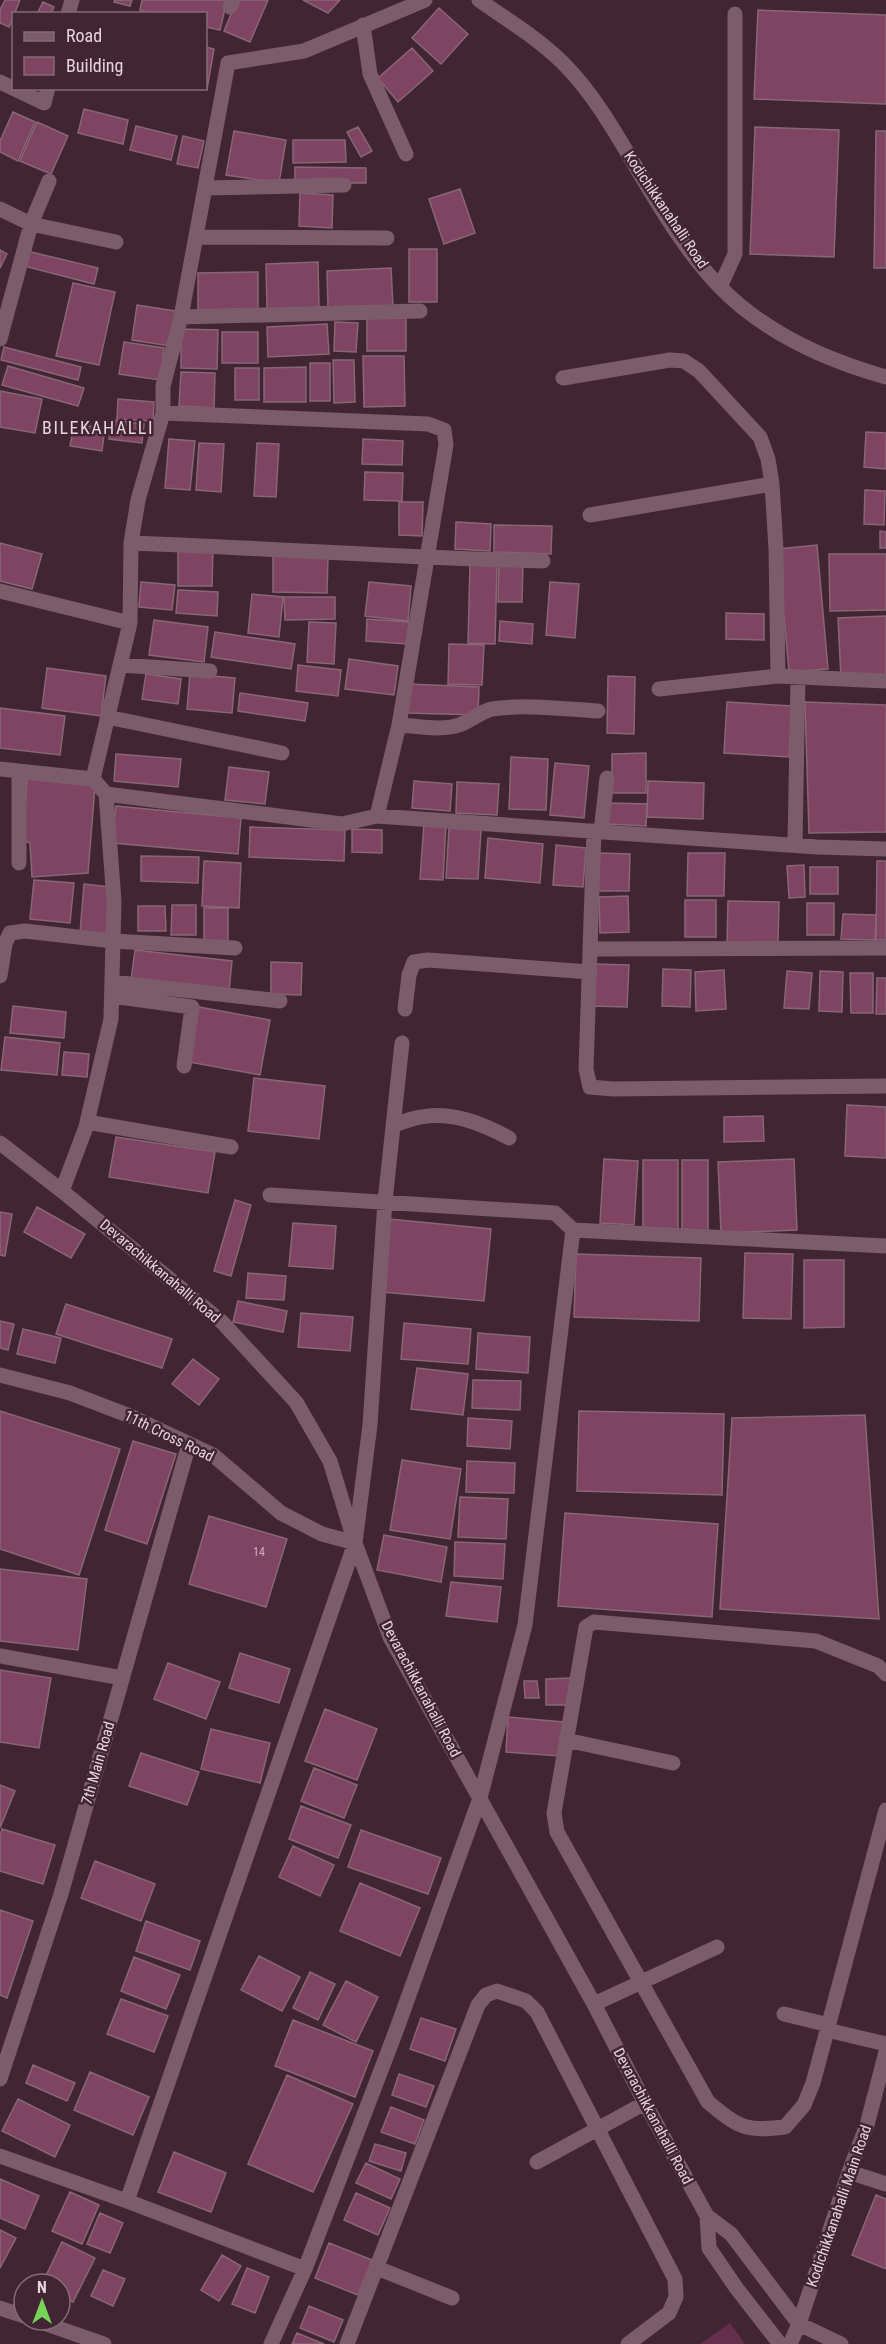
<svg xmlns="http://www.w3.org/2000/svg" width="886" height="2344" font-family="'Roboto Condensed',sans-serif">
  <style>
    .green { fill: #642f4b }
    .building { fill: #7e4462; stroke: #886676; stroke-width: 1.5 }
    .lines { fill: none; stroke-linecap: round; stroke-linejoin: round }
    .minor { stroke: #7c5b6b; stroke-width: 15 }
    .labels { text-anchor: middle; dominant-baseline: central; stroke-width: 5; stroke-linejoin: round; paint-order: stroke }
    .number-label { font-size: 12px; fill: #cdafbe }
    .street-label { font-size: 15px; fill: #e7d3dc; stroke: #422533 }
    .quarter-label { font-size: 18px; letter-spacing: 1.5px; fill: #e7d3dc; stroke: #422533 }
  </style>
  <rect width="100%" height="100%" fill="#422533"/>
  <path class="green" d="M730,2323L745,2344H700Z"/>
  <path class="building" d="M5,0H20L9,27L0,23V10Z
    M115,0H132L130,6L114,2Z
    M142,0H227L220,30L206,27V14H153L140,10Z
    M237,0H268L250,42L224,31Z
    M303,0H340L328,13Z
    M43,2L54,7L51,14H37Z
    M439,8L468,34L441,64L412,38Z
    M758,10L886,15V104L754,99Z
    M206,47L214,49L207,89L206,88Z
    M412,48L433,71L398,102L378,78Z
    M84,109L128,120L123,144L78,133Z
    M13,112L35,122L18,161L0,152V141Z
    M37,122L68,136L51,174L20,161Z
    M136,126L177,136L171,160L130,150Z
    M358,127L372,151L361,157L347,132Z
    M755,127L839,130L834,257L750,254Z
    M234,131L286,140L279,183L226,175Z
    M876,131H886V268H874Z
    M183,136L204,141L198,168L177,164Z
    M293,140H345L346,162L293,163Z
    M295,167L366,168V183H295Z
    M460,189L475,233L444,244L429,199Z
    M300,193L333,195L332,228L299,226Z
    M409,249H437V302H409Z
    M0,250L7,254L0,268Z
    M27,251L98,268L94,284L24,266Z
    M318,262L319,308L267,310L266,264Z
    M391,268L393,306L328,308L327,271Z
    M258,272V311L198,312V273Z
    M73,283L115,292L99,365L56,356Z
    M137,305L175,311L170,346L132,340Z
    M367,318H406V351H367Z
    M335,322L358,323L356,352L334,351Z
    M327,324L329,354L268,357L267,327Z
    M181,329L218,330L217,369L181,368Z
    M222,332H258V363H222Z
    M124,342L164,348L160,380L119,374Z
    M4,347L81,367L78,380L1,360Z
    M363,356H404L405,406L364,407Z
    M333,360H354L355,402L334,403Z
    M310,363H330V401H310Z
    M8,366L84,388L78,406L2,385Z
    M306,367V402H264V368Z
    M235,368H259V400H235Z
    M181,372L215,373L214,408L179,406Z
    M0,391L42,399L35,433L0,427Z
    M118,399L154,402L153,421L117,419Z
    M111,420L144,424L142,443L109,439Z
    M74,424L105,428L102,451L70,446Z
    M866,432L886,433V469L864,467Z
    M169,439L195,441L190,490L165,488Z
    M363,439L403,441L402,465L362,464Z
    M199,443L224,444L221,492L196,490Z
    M257,443L279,444L276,497L254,496Z
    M365,472L403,473L402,501L364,500Z
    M865,490L885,491L884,525L864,524Z
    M399,502H423L422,536L399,535Z
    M456,522L491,524L490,551L455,549Z
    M494,525L552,526L551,554L494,552Z
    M880,531L886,532V548H880Z
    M0,543L42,554L32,589L0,581Z
    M817,545L828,669L789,672L778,549Z
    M178,548L213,549L212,586H178Z
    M829,554H886V610L830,611Z
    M273,556L328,557L327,593L273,592Z
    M499,562L523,563L522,602H498Z
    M470,564L497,565L495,644L468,643Z
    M141,582L175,585L172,610L139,607Z
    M369,582L411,586L408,621L365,616Z
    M550,582L579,584L575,638L546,635Z
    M178,590L218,592L217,616L176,613Z
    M252,594L283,597L279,637L248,633Z
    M284,597H335V619L285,620Z
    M726,613L764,614V640L726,639Z
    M886,616V676L841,678L838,618Z
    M367,619L409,622L407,644L366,641Z
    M154,620L208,627L204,662L149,655Z
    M500,621L533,624L532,644L499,641Z
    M309,622L336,623L334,664L307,662Z
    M215,632L295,644L291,669L211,657Z
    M449,644L484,645L482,685L448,684Z
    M349,659L398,666L394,695L345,689Z
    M298,665L341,670L338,696L296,691Z
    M47,668L106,676L101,716L42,708Z
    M146,674L181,679L178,704L142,699Z
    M190,674L235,678L232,713L187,709Z
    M608,676L635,677L634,734L607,733Z
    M408,684L479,687L478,715L407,713Z
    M240,693L308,703L305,721L238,711Z
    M727,702L792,706L789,757L724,753Z
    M805,702L886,705V832L809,833Z
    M0,708L65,716L60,755L0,748Z
    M646,753V793H612V754Z
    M116,754L181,759L178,787L114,781Z
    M511,757L548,759L546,810L509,809Z
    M555,763L589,766L584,818L550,815Z
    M229,767L269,772L265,804L225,800Z
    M27,779L95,786L88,873L32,877L30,843L23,840Z
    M414,781L452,784L450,811L412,808Z
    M648,781L704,783L703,819L647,817Z
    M457,782L499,784L497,815L456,813Z
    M609,803L647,804L646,826L608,824Z
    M116,806L241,818L238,854L112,843Z
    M424,823L446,824L443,880L420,879Z
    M250,827L345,830L344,861L249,857Z
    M449,828L481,830L478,879L446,878Z
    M352,829L382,830V853L352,852Z
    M488,838L543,844L540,883L485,878Z
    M556,845L586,848L583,887L553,885Z
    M599,853L630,854L629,891H598Z
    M688,853H725L724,896H687Z
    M141,856L199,857L198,883L141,881Z
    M204,861L241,863L239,908L202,906Z
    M877,861H886V940H876Z
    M804,865L805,897L789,898L787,866Z
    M810,867H838V894H810Z
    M34,880L74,883L70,923L30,919Z
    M84,884L110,887L106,936L80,933Z
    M628,896L629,932L600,933L599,897Z
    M685,900H716V937H685Z
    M728,901L779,902L778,944L727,943Z
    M807,903H834V935H807Z
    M172,905H196V935H171Z
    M138,906H165L166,931H138Z
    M204,908H228V941H204Z
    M843,914L876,915L875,940L841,939Z
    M135,950L232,961L229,991L131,980Z
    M271,962L302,963L301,995L271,994Z
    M593,964L629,965L627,1007L591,1006Z
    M663,969L691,970L690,1007L662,1006Z
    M724,970L726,1009L696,1011L695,972Z
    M787,971L812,973L809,1009L784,1008Z
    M820,971L843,972L842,1012L819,1011Z
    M850,973H873V1013H851Z
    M877,978H886V1014H876Z
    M13,1006L66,1012L64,1038L10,1033Z
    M199,1007L270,1020L260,1075L189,1062Z
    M5,1037L60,1043L57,1075L1,1070Z
    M64,1052L89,1054L87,1077L62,1075Z
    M254,1078L325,1086L319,1139L248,1131Z
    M847,1105L886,1107V1158L845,1156Z
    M763,1116L764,1141L724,1142V1117Z
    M116,1137L215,1152L208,1193L109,1177Z
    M604,1159L638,1161L634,1225L600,1223Z
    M794,1159L797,1230L721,1233L718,1162Z
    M643,1160H678V1232H643Z
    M682,1160H708V1231H682Z
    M235,1200L251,1205L231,1276L214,1271Z
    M37,1207L85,1234L71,1258L24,1232Z
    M0,1212L12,1214L5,1256L0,1255Z
    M389,1219L491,1229L484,1301L382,1292Z
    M293,1223L336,1226L333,1269L289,1266Z
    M745,1253L793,1254L791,1319L743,1318Z
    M576,1254L701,1258L699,1321L574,1317Z
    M804,1260H844V1327L804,1328Z
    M248,1273L286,1276L284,1300L246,1298Z
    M238,1301L287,1311L283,1332L233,1322Z
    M66,1304L172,1339L162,1368L56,1334Z
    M301,1313L353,1317L350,1351L298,1347Z
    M0,1321L14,1324L8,1350L0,1348Z
    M404,1323L471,1329L468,1364L401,1359Z
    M23,1329L61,1338L55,1363L17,1354Z
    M478,1333L530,1337L528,1373L476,1369Z
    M193,1359L219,1379L199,1405L172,1384Z
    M417,1368L468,1374L463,1415L411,1409Z
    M473,1380L521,1381L520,1410L472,1408Z
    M0,1411L120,1449L79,1575L0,1549Z
    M579,1411L724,1414L722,1495L577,1491Z
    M865,1415L879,1619L720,1609L732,1418Z
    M468,1418L512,1421L510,1449L467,1446Z
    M133,1441L176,1454L147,1544L105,1530Z
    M402,1460L461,1469L450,1539L390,1530Z
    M467,1461L515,1463L514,1493L466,1492Z
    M460,1497L508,1499L506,1539L458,1537Z
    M565,1513L718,1524L712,1617L558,1606Z
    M209,1516L287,1539L266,1607L189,1584Z
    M384,1535L447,1547L441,1582L377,1570Z
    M455,1542L505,1544L503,1579L454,1576Z
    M0,1569L87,1579L78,1650L0,1641Z
    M451,1582L501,1587L497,1622L446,1616Z
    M240,1653L290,1669L279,1703L229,1688Z
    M168,1663L220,1682L206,1719L154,1699Z
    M0,1670L51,1678L39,1748L0,1742Z
    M571,1678V1705H546V1679Z
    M524,1681H537L539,1698H525Z
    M325,1709L377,1729L357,1780L305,1761Z
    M508,1717L563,1722L560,1756L506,1752Z
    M211,1729L270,1743L260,1783L201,1769Z
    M141,1753L199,1772L187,1805L129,1786Z
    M314,1768L357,1785L344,1818L301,1801Z
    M0,1785L15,1791L0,1828Z
    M301,1806L351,1825L338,1858L289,1839Z
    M2,1829L55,1845L43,1884L0,1871V1837Z
    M361,1830L441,1858L428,1894L348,1867Z
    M293,1846L334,1865L320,1896L279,1877Z
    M95,1861L155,1884L141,1921L81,1898Z
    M360,1883L420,1908L400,1956L340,1931Z
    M0,1910L33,1921L7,1998L0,1995Z
    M146,1921L200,1941L190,1970L136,1951Z
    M259,1956L300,1977L282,2011L241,1990Z
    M134,1957L180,1975L166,2009L121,1991Z
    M310,1972L335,1984L318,2020L293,2008Z
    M346,1981L378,1997L356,2042L323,2025Z
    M121,1999L168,2016L154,2052L107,2034Z
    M421,2018L456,2029L445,2061L410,2049Z
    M293,2020L373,2051L355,2097L275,2066Z
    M33,2065L75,2083L67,2101L26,2083Z
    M90,2072L149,2097L133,2135L74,2110Z
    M399,2074L434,2086L426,2107L392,2095Z
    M287,2075L353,2104L313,2192L248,2164Z
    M18,2099L70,2125L55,2157L2,2131Z
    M391,2107L424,2120L415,2144L381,2132Z
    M375,2144L406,2153L401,2171L369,2161Z
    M174,2152L226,2173L211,2212L158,2192Z
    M366,2163L400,2179L391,2199L356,2183Z
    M0,2179L39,2196L25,2229L0,2218Z
    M70,2192L99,2205L82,2244L52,2231Z
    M356,2193L390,2208L378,2235L344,2220Z
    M876,2195L886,2199V2269L852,2255Z
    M100,2213L123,2223L110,2253L87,2244Z
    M0,2230L16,2238L0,2268Z
    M62,2242L95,2258L73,2302L60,2296V2284H42Z
    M329,2243L372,2260L358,2295L315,2278Z
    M222,2255L241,2266L219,2301L201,2290Z
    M247,2268L269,2277L255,2313L232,2304Z
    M103,2270L125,2279L113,2306L91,2296Z
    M309,2306L343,2320L334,2342L300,2328Z
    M297,2333L324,2344H292Z"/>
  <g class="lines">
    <path class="minor" d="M479,0C507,20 538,38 563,63C596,96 619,139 643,179C665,216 689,255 720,287C764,332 825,360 886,377
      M230,7L233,0
      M68,14L72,0
      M363,25L370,74L406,154
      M0,82L44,103L48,88
      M206,188L344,185
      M0,209L31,224L116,242
      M197,237L387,238
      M720,287L735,254V14
      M181,317L420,311
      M0,339L31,224L49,181
      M563,378L670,360L684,361L699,371L760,437L768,459L772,484L776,549L778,676
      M163,413L428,424L444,430L446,445L399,725L377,816
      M590,515L772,484
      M131,543C268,548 405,558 543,561
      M0,591L130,623
      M120,665L210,671
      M659,689L778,676L886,681
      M107,717L282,753
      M399,725C418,726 441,731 459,725C470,722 481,711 492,709C527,704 563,709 598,711
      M0,769L93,779L106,794L342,824L377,816L817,847L886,849
      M19,771V863
      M93,779L130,623L131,543L138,500L163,413V386L181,317L228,63L304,51L425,0
      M594,831L586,1069L590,1087L613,1089L886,1086
      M601,832L607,778
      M795,845L798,677
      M591,949L886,948
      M0,976L5,944L10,933L25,931L113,941L235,948
      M112,982L280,1001
      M112,996L192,1007L184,1066
      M405,1009L409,975L414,962L428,960L590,972
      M87,1122L231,1147
      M394,1125C403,1122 412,1118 421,1117C452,1111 483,1124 509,1138
      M0,1143L62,1191L222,1322L296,1402L330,1461L355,1543L390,1637L594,2004L645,2103L707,2216L731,2234L799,2324L841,2344
      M62,1191L86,1127L111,1019L114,901L106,794
      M270,1195L555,1213L573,1230L886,1246
      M0,1375L70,1393L130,1416L213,1455L281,1513L322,1534L355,1543
      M0,1656L122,1678
      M886,1674L878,1666L816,1641L594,1622L586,1627L554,1813L557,1832L708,2102C738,2127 745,2132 785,2127L804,2105L813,2083L886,1810
      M566,1740L673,1763
      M594,2004L717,1947
      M784,2014L829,2025
      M827,2030L886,2044
      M0,2079L61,1894L189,1444
      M0,2156L127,2201L305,2269
      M537,2162L645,2103
      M849,2172L886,2184
      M127,2201L355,1543L370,1425L385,1201L402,1043
      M707,2216L709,2248L737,2289L780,2344
      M377,2268L452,2298
      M0,2308L24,2316
      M35,2320L104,2344
      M271,2344L305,2269L396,2031L480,1798L525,1625L573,1230
      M347,2344L478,2005L486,1995L497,1991L526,2001L537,2012L675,2279L676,2297L669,2313L628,2344
      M790,2344L799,2324L849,2172L867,2125L886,2052"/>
  </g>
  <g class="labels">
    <g class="number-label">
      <text x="259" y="1552">14</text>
    </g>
    <g class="street-label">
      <text transform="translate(666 210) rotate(56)">Kodichikkanahalli Road</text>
      <text transform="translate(160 1271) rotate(40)">Devarachikkanahalli Road</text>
      <text transform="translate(169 1436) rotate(26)">11th Cross Road</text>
      <text transform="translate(421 1689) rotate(62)">Devarachikkanahalli Road</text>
      <text transform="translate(98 1763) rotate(-74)">7th Main Road</text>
      <text transform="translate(653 2116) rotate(62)">Devarachikkanahalli Road</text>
      <text transform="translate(839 2206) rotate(-71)">Kodichikkanahalli Main Road</text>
    </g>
    <g class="quarter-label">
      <text x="98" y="427">BILEKAHALLI</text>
    </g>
  </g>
  <rect x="12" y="12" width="195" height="78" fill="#422533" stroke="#846b77" stroke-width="1.5"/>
  <rect x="24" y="32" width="30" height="9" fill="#7c5b6b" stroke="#846b77" stroke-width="1.5"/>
  <text x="66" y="42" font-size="18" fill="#e7d3dc">Road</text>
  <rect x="24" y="57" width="30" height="18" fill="#7e4462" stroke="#846b77" stroke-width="1.5"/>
  <text x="66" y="72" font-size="18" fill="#e7d3dc">Building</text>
  <g transform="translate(42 2302)"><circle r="28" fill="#422533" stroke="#846b77" stroke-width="1.5"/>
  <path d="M0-4.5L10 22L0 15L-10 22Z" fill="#77d259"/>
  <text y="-9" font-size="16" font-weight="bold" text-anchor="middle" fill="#e7d3dc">N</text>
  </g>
</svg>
